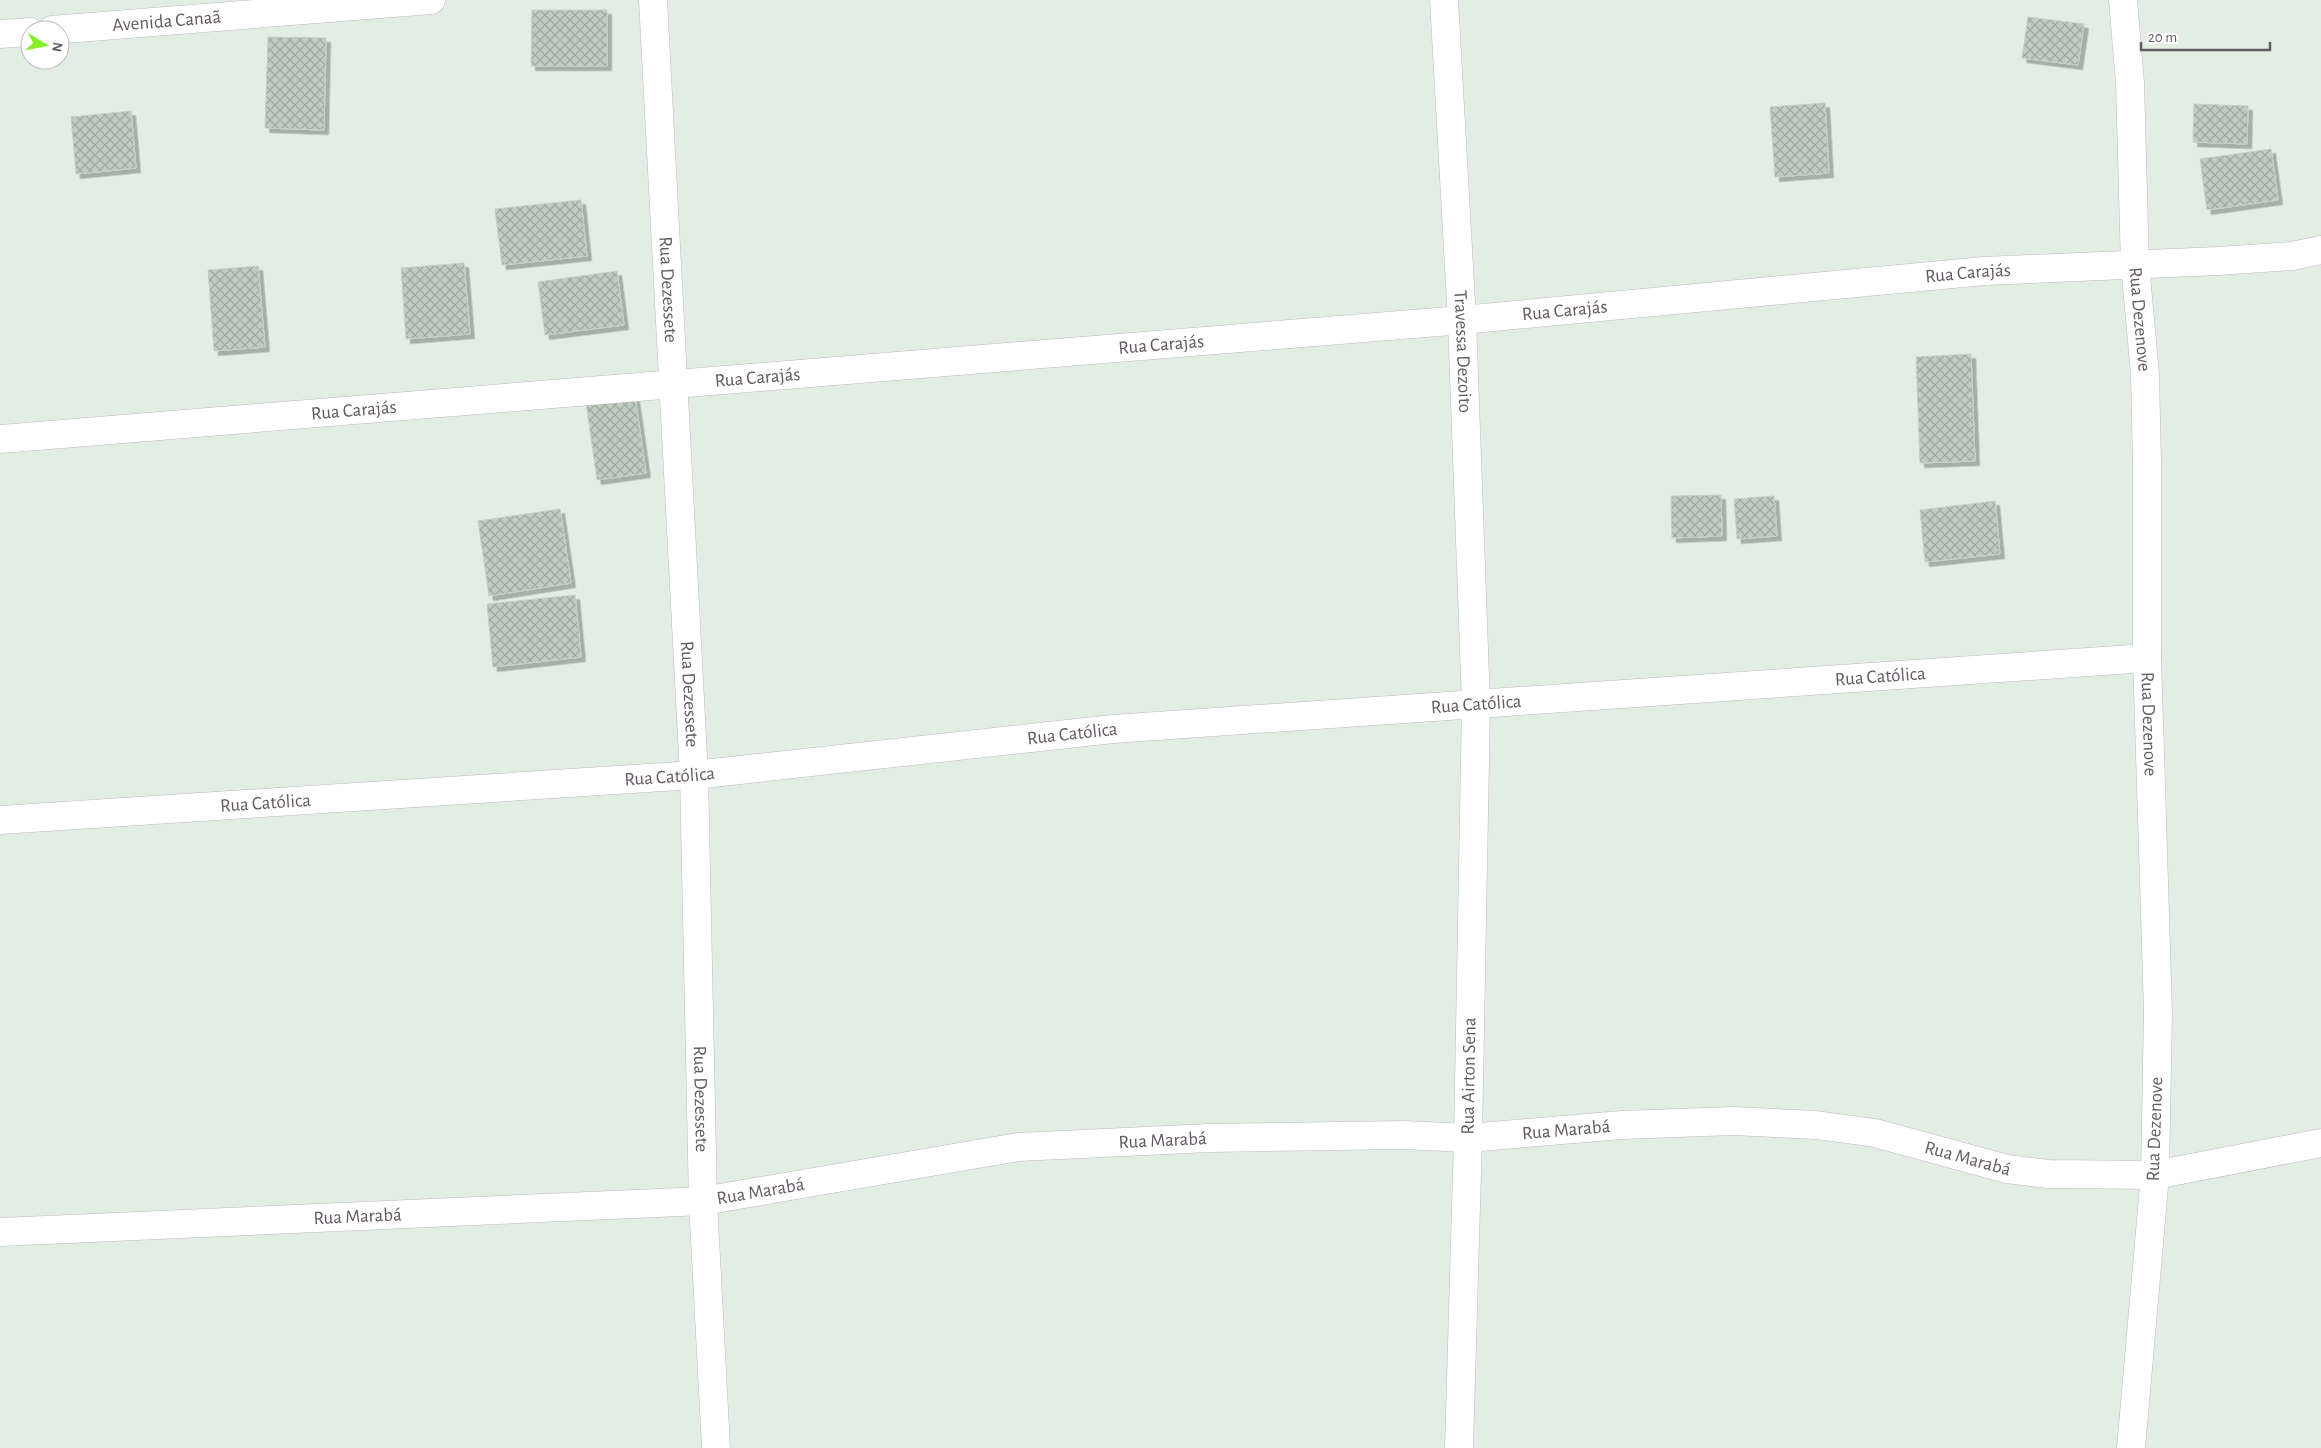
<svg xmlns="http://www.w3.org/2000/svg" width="2321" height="1448" font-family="'Alegreya Sans',sans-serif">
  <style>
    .building { fill: url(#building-cross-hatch); stroke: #c0d3c2; filter: url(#shadow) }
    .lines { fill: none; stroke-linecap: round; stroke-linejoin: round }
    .street-casing { stroke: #bfb7be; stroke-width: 29 }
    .street { stroke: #fff; stroke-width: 28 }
    .labels { text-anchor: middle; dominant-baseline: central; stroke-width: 4; stroke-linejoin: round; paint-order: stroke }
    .street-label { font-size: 19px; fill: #635a63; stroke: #fff }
  </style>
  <defs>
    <pattern id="building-cross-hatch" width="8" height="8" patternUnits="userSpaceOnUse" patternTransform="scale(1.25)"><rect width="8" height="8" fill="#c0ccc2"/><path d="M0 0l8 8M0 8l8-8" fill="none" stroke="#a0a9a1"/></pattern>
    <filter id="shadow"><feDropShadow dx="4.5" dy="4.5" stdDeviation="0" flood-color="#0004"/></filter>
  </defs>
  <rect width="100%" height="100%" fill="#e2eee4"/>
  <path class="building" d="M532,10H607V66H531Z
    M2028,17L2084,24L2078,65L2022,58Z
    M268,37L326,38L324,130L265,128Z
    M1825,103L1829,173L1775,177L1770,107Z
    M2194,104L2248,106L2247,144L2193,142Z
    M131,111L136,168L76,174L71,117Z
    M2271,149L2278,200L2207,210L2200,159Z
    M581,200L587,256L502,265L495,209Z
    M464,263L470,334L406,339L401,268Z
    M258,266L265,347L214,351L208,270Z
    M617,271L624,325L545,335L538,282Z
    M1971,354L1975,461L1920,463L1916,357Z
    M635,397L646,473L597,480L586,403Z
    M1721,495L1722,536L1672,538L1671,496Z
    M1774,496L1777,536L1737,539L1734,499Z
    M1995,501L2000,554L1925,562L1920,510Z
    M560,509L571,583L489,596L478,521Z
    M575,595L581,657L493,667L487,604Z"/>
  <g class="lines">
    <defs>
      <g id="street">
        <path id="s1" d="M653,0L694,775L703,1201L716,1448"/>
        <path id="s2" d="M1444,0L1462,320L1476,704L1468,1138L1459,1448"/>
        <path id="s3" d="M2123,0L2130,83L2135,265L2145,374L2147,464V658L2158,1011L2155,1175L2131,1448"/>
        <path id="s4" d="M52,30L431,0"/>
        <path d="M0,34L30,32"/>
        <path id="s5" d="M0,439L1462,320L1984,271L2218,261L2292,256L2321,250"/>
        <path id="s6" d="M0,820L694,775L1113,729L2147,658"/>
        <path id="s7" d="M0,1232L703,1201L1018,1147L1209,1138L1403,1135L1468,1138L1622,1125L1733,1121L1816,1125L1875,1133L2007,1169L2048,1174L2155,1175L2321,1143"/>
      </g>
    </defs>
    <use href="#street" class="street-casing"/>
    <use href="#street" class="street"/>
  </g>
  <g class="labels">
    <g class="street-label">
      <text stroke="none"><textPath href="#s4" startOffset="115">Avenida Canaã</textPath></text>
      <text stroke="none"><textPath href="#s5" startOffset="1975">Rua Carajás</textPath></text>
      <text stroke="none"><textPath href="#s1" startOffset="290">Rua Dezessete</textPath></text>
      <text stroke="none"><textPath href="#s5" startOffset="1570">Rua Carajás</textPath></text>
      <text stroke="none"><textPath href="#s3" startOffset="320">Rua Dezenove</textPath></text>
      <text stroke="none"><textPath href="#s5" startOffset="1165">Rua Carajás</textPath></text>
      <text stroke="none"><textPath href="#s2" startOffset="352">Travessa Dezoito</textPath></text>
      <text stroke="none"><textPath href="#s5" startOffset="760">Rua Carajás</textPath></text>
      <text stroke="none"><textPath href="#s5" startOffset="355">Rua Carajás</textPath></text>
      <text stroke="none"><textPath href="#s6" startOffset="1886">Rua Católica</textPath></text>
      <text stroke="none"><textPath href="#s1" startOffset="695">Rua Dezessete</textPath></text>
      <text stroke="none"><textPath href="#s6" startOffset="1481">Rua Católica</textPath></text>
      <text stroke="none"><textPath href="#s3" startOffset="725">Rua Dezenove</textPath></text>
      <text stroke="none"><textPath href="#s6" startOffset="1076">Rua Católica</textPath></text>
      <text stroke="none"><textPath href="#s6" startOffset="671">Rua Católica</textPath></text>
      <text stroke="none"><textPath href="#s6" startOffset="266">Rua Católica</textPath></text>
      <text transform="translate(1469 1076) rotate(-89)">Rua Airton Sena</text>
      <text stroke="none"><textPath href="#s1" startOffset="1100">Rua Dezessete</textPath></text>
      <text transform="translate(2155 1129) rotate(-88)">Rua Dezenove</text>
      <text stroke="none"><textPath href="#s7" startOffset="1572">Rua Marabá</textPath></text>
      <text stroke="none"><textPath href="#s7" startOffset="1168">Rua Marabá</textPath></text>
      <text stroke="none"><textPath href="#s7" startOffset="1978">Rua Marabá</textPath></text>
      <text stroke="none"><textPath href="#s7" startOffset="762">Rua Marabá</textPath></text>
      <text stroke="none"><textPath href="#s7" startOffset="358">Rua Marabá</textPath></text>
    </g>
  </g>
  <g transform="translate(45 45) rotate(100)"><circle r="24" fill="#ffffff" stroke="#c1bdc1"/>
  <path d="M0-4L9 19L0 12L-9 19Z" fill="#86ef27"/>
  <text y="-8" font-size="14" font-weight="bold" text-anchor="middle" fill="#635a63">N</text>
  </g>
  <path d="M2141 42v8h129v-8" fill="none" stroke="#635a63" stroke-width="2.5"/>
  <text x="2148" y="42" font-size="15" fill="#635a63" stroke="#ffffff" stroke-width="4" paint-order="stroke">20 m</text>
</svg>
